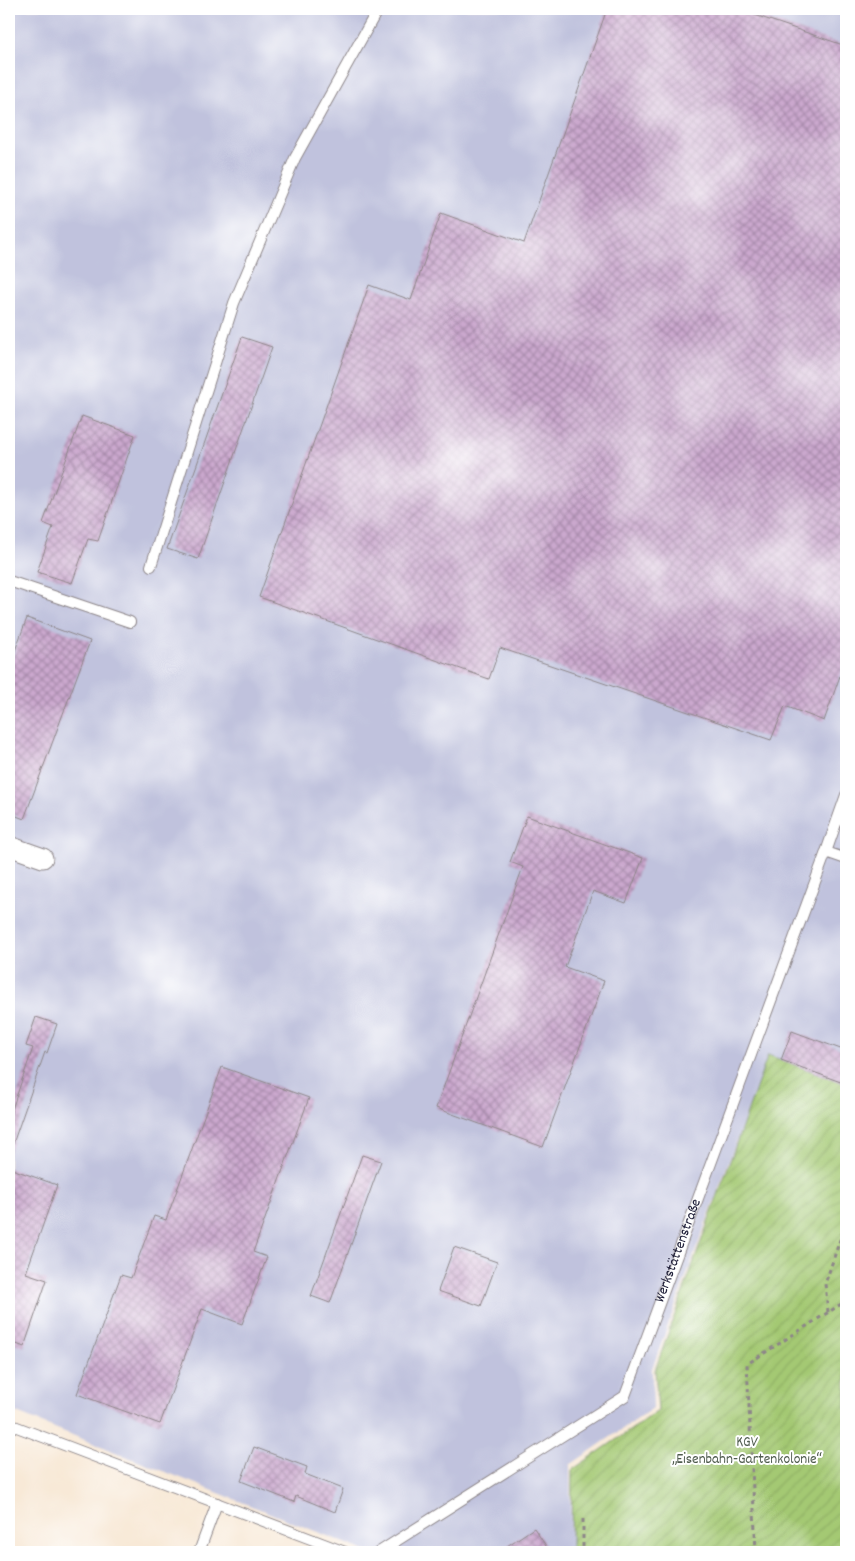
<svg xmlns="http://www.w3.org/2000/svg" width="855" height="1561" font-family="Dekko,sans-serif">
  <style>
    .railway { fill: #c0c2dd }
    .garden { fill: url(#garden-furrows); stroke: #637657 }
    .building { fill: url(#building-cross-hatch) }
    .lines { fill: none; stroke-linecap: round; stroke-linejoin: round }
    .lane-casing { stroke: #8d8689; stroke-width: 12 }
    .street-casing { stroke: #8d8689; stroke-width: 21 }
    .path { stroke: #8d8689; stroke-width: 3; stroke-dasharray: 4 4; stroke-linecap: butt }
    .lane { stroke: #fff; stroke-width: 10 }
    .street { stroke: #fff; stroke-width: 19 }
    .labels { text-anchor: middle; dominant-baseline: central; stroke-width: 4; stroke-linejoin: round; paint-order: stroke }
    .street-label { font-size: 15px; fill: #22223b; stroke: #fff }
    .park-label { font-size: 15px; fill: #505c4f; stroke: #fff }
  </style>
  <defs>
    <pattern id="garden-furrows" width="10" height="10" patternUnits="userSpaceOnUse" patternTransform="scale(1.25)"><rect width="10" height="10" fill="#a4c973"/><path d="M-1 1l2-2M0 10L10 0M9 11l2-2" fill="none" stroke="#8dac64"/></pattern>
    <pattern id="building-cross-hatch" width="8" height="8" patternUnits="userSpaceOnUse" patternTransform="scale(1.25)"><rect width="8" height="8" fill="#cba8ce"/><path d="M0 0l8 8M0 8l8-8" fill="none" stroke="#a488a8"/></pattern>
  </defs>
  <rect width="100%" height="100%" fill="#fff"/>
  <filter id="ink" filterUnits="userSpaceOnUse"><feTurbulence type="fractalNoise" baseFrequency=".02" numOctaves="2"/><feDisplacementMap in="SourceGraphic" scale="10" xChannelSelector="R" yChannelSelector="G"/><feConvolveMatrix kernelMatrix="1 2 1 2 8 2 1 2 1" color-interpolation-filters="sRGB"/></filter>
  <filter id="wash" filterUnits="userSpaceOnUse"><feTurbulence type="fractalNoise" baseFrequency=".0096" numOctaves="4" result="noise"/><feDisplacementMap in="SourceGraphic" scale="20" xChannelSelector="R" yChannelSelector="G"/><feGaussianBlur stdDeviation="1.12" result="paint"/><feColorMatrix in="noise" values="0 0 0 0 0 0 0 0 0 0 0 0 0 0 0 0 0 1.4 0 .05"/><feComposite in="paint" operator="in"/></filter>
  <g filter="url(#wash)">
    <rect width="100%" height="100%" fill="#f8e9d7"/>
    <path class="railway" d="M9,9H846V1084L768,1055L652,1369L653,1408L570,1465L571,1552H368L9,1410Z"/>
    <path class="garden" d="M768,1055L846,1084V1552H571L572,1470L658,1411L655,1370Z"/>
    <g id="blocks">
      <path class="building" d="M607,9H737L846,46V659L824,721L785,706L771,740L500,648L489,679L259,597L369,285L411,300L441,213L524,243Z
        M242,337L272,347L198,559L167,549Z
        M82,416L135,435L98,541L88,539L72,583L37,572L53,527L43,523Z
        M27,618L90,641L24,819L9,813V667Z
        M527,816L643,858L626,903L593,891L565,967L604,981L543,1147L436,1108L523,867L510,862Z
        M36,1017L57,1024L47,1053L45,1052L9,1155V1118L33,1048L26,1046Z
        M792,1031L846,1051V1084L781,1060Z
        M222,1067L309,1098L253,1252L267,1257L242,1324L202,1309L160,1424L77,1394L121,1275L131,1278L154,1216L166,1220Z
        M362,1155L381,1161L330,1303L311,1296Z
        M9,1168L57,1185L26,1273L47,1280L24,1347L9,1341Z
        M454,1247L497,1262L481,1306L438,1291Z
        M254,1447L307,1467L305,1474L343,1489L335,1512L296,1496L294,1502L241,1481Z
        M534,1528L550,1552H511L507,1546Z"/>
    </g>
  </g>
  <g filter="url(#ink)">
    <use href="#blocks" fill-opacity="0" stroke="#8d8689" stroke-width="1"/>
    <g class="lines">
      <defs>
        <g id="lane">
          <path d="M151,566L234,303L295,158L378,9"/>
          <path d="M9,581L130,622"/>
          <path d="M826,852L846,795"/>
          <path d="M9,1424L345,1552"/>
          <path d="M199,1552L217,1503"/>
          <path id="s1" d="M379,1552L625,1396L826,852L846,859"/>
        </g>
        <path id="street" d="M9,846L43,858"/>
      </defs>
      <use href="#lane" class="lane-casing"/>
      <use href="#street" class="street-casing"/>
      <path class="path" d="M828,1312L825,1284L846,1222
        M583,1519V1552
        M756,1552L747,1364L846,1301"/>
      <use href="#lane" class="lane"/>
      <use href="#street" class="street"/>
    </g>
  </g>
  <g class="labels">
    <g class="street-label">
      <text stroke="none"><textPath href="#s1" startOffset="446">Werkstättenstraße</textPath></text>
    </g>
    <g class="park-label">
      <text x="747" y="1443">KGV<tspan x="747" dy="17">„Eisenbahn-Gartenkolonie“</tspan></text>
    </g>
  </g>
  <rect width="855" height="1561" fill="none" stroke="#fff" stroke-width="30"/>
</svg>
